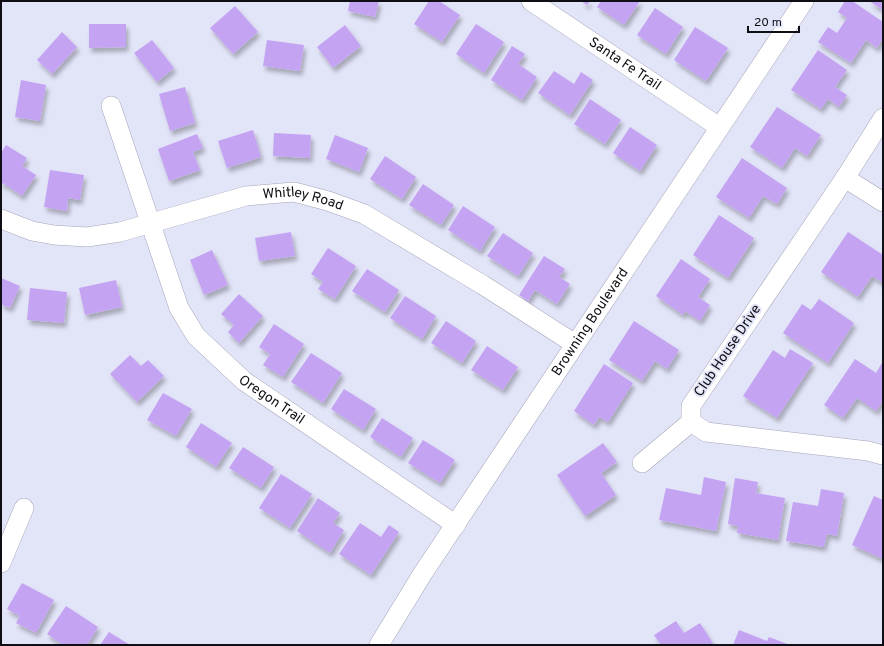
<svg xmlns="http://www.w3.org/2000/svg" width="884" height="646" font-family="Overpass,sans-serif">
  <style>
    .building { fill: #c5a3f3; filter: url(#shadow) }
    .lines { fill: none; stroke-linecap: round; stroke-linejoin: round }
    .minor-casing { stroke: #a5a6b9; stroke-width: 20 }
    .minor { stroke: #fff; stroke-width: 19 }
    .labels { text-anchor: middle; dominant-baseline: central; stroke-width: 4; stroke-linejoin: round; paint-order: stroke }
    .street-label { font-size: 14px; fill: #0e0e14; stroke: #e2e4f8 }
  </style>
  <defs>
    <filter id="shadow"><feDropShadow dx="2.5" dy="4.5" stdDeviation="2" flood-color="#0004"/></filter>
  </defs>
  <rect width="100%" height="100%" fill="#e2e4f8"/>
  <path class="building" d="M350,1H379L375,17L348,11Z
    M429,1H439L460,15L442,42L414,24Z
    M581,1H590L587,5Z
    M601,1H640L624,25L597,7Z
    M845,1H852L883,22V38L877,48L866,40L851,63L818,42L828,27L837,33L847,18L838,12Z
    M869,1H883V10Z
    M235,6L258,32L233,54L210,28Z
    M655,8L683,27L666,54L637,35Z
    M89,24H126V47L89,48Z
    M476,24L504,42L484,73L456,54Z
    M345,25L361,46L333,68L317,47Z
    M695,27L728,48L706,81L674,60Z
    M62,32L77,47L52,74L37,60Z
    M152,40L174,68L157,82L134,53Z
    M267,40L304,45L300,71L263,66Z
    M512,46L525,54L518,64L537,77L522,100L491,80Z
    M818,50L847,70L835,87L847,95L839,107L828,99L821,109L791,90Z
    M554,71L574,84L581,72L593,80L570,115L538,93Z
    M21,80L46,85L40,121L15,117Z
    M185,87L195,123L170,131L159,94Z
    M590,99L621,120L605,144L574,124Z
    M777,107L821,135L807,156L795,148L782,168L750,147Z
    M630,127L657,145L640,171L613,153Z
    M253,130L261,157L227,168L218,141Z
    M274,133L311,135L310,158L273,156Z
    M197,134L203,148L193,152L200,170L169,181L158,149Z
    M335,135L368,148L359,172L326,159Z
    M6,145L27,158L22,166L36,175L22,196L3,183L1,186V153Z
    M385,156L416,177L402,199L370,179Z
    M742,158L787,188L777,204L763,196L749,218L716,197Z
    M50,170L84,175L80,200L68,198L67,211L44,207Z
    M423,184L454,205L441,225L409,205Z
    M463,206L495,227L480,251L448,230Z
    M719,215L754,238L728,278L693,255Z
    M291,232L295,256L259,261L255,238Z
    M848,232L883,255V283L872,276L858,297L821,272Z
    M503,233L533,253L518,276L487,256Z
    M328,248L356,266L335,299L318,289L323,282L311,274Z
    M212,250L228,285L204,295L190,260Z
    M544,256L565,269L559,277L570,284L557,304L535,290L528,301L519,295Z
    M681,259L710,279L698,297L710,305L700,321L685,311L683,315L656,296Z
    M367,269L399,290L385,312L352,291Z
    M1,278L20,286L10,308L1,304Z
    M116,280L122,307L85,315L79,288Z
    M30,288L67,292L64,323L27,320Z
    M239,294L263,316L239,343L228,332L234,325L221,314Z
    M405,296L436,316L422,339L390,318Z
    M819,299L854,323L828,363L783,333L802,304L811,310Z
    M446,321L476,341L462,363L431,343Z
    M634,321L679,350L667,369L655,361L642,381L609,360Z
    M274,324L304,344L283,377L263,365L270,354L259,347Z
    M487,346L518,367L503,390L471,370Z
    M790,349L813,363L777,418L743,396L773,350L785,358Z
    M311,353L342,373L323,403L291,382Z
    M130,355L141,366L148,360L164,376L137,402L110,374Z
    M855,359L876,373L883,361V401L876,411L857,398L843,418L824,405Z
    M604,364L633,383L608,422L599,417L594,425L574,411Z
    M344,389L376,409L363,430L331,409Z
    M163,393L192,409L176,436L147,420Z
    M382,418L413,438L401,457L370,437Z
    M201,423L232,443L216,467L186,447Z
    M423,440L455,460L440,483L408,463Z
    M603,443L617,462L601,473L616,495L585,516L557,475Z
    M243,447L274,467L261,488L229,468Z
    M281,474L312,494L290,528L259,508Z
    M704,477L726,482L716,531L659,520L666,488L701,495Z
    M735,478L758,482L756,493L785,498L778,540L737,533L738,526L728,524Z
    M821,489L844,493L837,536L827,534L824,547L786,541L793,502L818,506Z
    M874,496L883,500V559L852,545Z
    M318,498L340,513L333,523L344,530L330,553L297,531Z
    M360,523L381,537L389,525L399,532L371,575L339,554Z
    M22,583L54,600L36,633L16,623L20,616L7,609Z
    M66,606L98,627L87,645H63L47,634Z
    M676,621L684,633L700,623L714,645H661L654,635Z
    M739,630L767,641L769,637L790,645H733Z
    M109,632L130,645H100Z"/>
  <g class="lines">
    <defs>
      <g id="minor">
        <path id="s1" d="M531,1L719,127"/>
        <path id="s2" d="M111,106L179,308L196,336L244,381L456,525"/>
        <path d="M883,118L845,178L691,406V422L706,432L868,451L883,455"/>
        <path d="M845,178L883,202"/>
        <path id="s3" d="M1,219L32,231L54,235L87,237L120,232L246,196L294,192L328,201L364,214L483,285L575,344"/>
        <path d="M642,463L691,422"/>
        <path d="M1,563L24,508"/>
        <path id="s4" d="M379,645L423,573L804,1"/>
      </g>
    </defs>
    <use href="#minor" class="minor-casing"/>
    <use href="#minor" class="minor"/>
  </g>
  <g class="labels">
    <g class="street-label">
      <text stroke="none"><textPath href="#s1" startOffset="113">Santa Fe Trail</textPath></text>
      <text stroke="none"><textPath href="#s3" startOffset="311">Whitley Road</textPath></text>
      <text stroke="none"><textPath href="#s4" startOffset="386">Browning Boulevard</textPath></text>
      <text transform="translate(728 351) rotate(-56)">Club House Drive</text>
      <text stroke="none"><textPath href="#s2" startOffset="345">Oregon Trail</textPath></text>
    </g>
  </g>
  <rect width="884" height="646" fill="none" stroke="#0e0e14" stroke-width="4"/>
  <path d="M748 26v6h51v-6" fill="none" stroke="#0e0e14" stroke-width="2"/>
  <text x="754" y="26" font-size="12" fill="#0e0e14" stroke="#e2e4f8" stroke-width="3" paint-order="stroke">20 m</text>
</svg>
